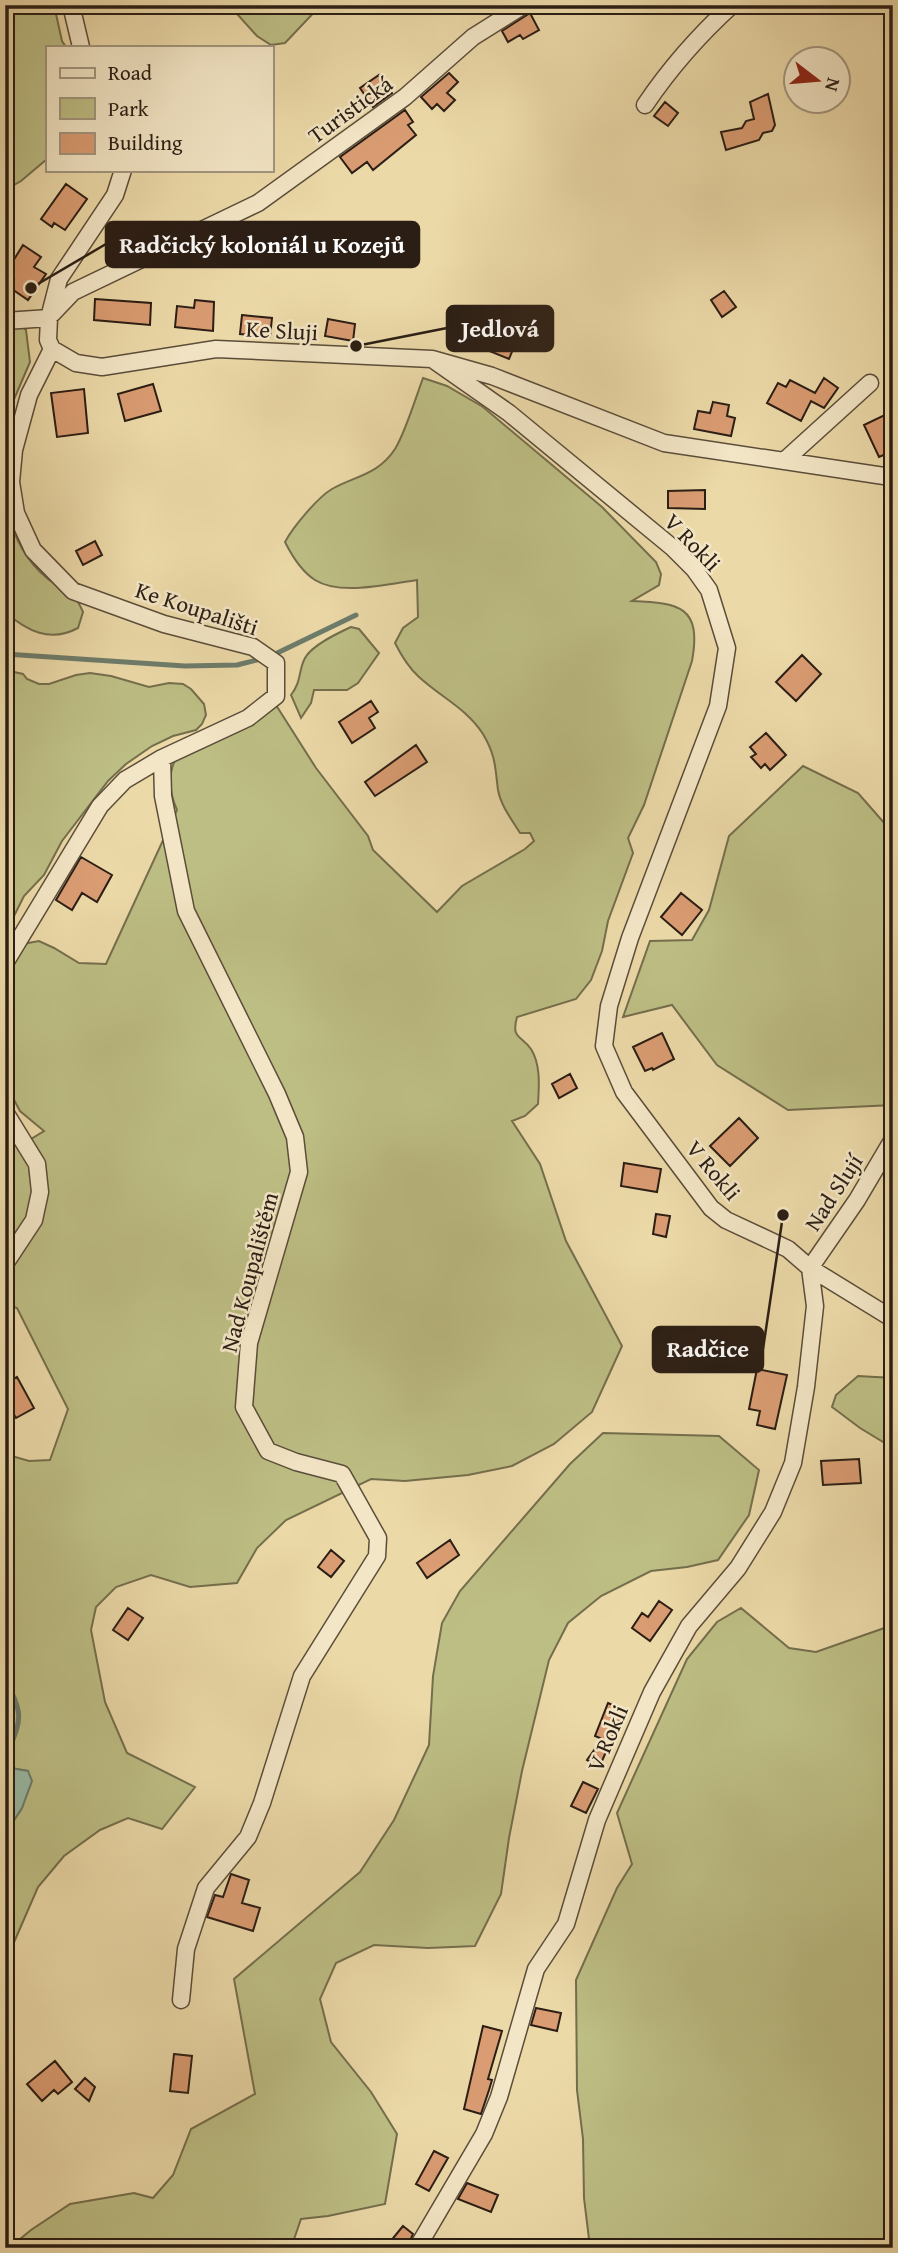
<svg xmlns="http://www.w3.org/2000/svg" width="898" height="2253" font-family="'Gentium Book Plus',serif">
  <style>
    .green { fill: #bdbe84; stroke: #746e4c; stroke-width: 2 }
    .water { fill: #99baa5; stroke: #6d7c6b; stroke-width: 2 }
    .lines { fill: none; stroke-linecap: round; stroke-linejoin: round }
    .stream { stroke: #6d7c6b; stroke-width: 5 }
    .building { fill: #da9c72; stroke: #2b1e15; stroke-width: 2 }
    .street-casing { stroke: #5b4d3a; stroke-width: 19 }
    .street { stroke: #f3e6c6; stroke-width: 16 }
    .labels { text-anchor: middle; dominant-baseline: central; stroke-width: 5; stroke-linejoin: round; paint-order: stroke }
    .street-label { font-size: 23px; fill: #2b1e15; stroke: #f3e6c6 }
    .leader { fill: none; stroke: #2b1e15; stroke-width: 2.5 }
    .callout-dot { fill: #2b1e15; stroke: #f3e6c6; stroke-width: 2.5 }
    .callout { fill: #2b1e15; stroke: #2b1e15; stroke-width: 2.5 }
    .callout-label { font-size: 24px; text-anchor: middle; font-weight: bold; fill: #fff }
  </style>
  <rect width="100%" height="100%" fill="#ecd9a8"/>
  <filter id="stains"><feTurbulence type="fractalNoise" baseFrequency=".00286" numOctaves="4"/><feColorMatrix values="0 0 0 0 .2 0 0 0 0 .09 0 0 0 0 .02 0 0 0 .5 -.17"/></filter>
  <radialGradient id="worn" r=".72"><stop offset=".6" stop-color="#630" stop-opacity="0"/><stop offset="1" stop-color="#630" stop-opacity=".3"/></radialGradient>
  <path class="green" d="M5,5H54L62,41L66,47H47V159L21,181L5,190Z
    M229,5H321L285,43L271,45L257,36Z
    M5,324L21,326L26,330L30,362L6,418L5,459Z
    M423,378L447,386L483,407L602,507L656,562L661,574L659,585L632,601C679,603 702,606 692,661L644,805L628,838L633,853L608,921L602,951L591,980L576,999L517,1017C511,1039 521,1035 531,1049C541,1065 539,1087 538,1104L525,1116L512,1121L540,1164L566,1241L622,1346L592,1412L554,1444L512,1466L468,1475L405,1481L371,1479L286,1520L257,1548L237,1583L190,1587L151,1575L116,1587L96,1607L91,1630L105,1702L127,1753L195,1787L162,1829L128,1818L100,1830L64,1856L38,1887L5,1963V1834L22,1808L28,1771L5,1767V1454L29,1461L50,1460L68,1409L17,1308L5,1304V1120L21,1145L44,1131L20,1111L5,1083V969L23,944L39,941L54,948L79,963L106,964L177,810C169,792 167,774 177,756L276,705L316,768L368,836L373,850L437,912L462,886L525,849L534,841L530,833H520C512,820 501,806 498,790C495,767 496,756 483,734C466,708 442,698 419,677C409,668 401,655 395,643L403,628L418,617L417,580C389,584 340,596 315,580C301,571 292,556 285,542C293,527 318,497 332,489C355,476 378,475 395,449C405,433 416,397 423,378Z
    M5,501C11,530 24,560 48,579C67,594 71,585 83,612L78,628C50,643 27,631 5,612Z
    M351,627L359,629L379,653L358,683L347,690H314L311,703L301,718L291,695C302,681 298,671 305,658C312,645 338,633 351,627Z
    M5,670L23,674L27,679L39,684H49L76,675L90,673L111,676L149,687L169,683L183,684L191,689L204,704L206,715L202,724L196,730L173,736L152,746L126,764L108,781L62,841L44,875L24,896L5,934Z
    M803,766L858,793L893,833V1105L788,1110L717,1065L672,1005L623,1017L650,941L692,940L709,910L729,836Z
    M858,1376L893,1378V1448L860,1428L832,1407L836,1395Z
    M603,1433L719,1436L759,1470L749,1515L718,1560L687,1567L651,1571L601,1596L568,1623L549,1660L522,1771L509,1838L501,1894L475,1946L428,1948L374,1945L336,1963L320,1999L331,2042L371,2092L397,2134L385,2204L328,2216L301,2219L291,2248H9L31,2230L70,2204L134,2193L153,2198L173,2175L191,2129L255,2094L234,1979L360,1872L394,1820L429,1745L433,1676L442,1623L460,1591L570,1464Z
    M741,1608L789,1648L816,1652L893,1625V2248H581L589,2239L584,2198L583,2139L577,2090L576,1980L617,1888L632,1864L617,1813L687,1659L717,1622Z"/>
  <path class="water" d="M5,1767L28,1771L32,1781L22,1808L5,1834Z"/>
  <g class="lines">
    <path class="stream" d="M5,654L185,666L237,665L261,659
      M271,656L356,615
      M5,1680C27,1718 19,1722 5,1760"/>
  </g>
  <path class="building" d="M530,13L539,30L523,39L520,35L508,42L502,31Z
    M449,73L458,82L447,93L455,100L444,111L437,104L432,109L421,97Z
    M379,75L392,93L373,107L360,88Z
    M768,94L775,125L772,131L763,133L759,140L726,150L721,132L742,128L746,121L754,119L750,102Z
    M665,102L678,113L668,126L654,116Z
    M405,110L413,122L408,125L416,135L373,170L367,162L352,173L340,157Z
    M66,184L87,199L65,230L54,223L52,227L41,219Z
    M23,245L41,257L34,267L46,274L28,300L9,287L14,280L5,274Z
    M724,291L736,307L722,317L711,300Z
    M95,299L151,303L150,325L94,320Z
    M195,300L214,302L213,331L175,327L177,306L194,308Z
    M242,315L272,318L270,337L240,334Z
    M472,317L519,335L509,359L450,335L456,319L470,324Z
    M328,319L355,324L353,341L325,336Z
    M824,378L838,388L824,408L811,401L801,421L767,403L778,383L786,387L790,380L815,393Z
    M153,384L161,411L125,421L118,394Z
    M84,389L88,433L57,437L51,393Z
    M713,402L729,405L727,416L735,418L731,436L694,429L698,411L710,413Z
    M893,411V451L879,457L864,425Z
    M705,490V509L668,508V491Z
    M95,541L102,555L83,565L76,551Z
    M802,655L821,674L796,701L776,682Z
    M371,701L378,712L369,718L375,728L352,743L339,722Z
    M766,733L786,755L770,770L765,764L761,768L751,757L756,754L750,747Z
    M416,745L427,762L375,796L365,782Z
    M81,857L112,875L97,902L82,893L72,910L56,900Z
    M681,893L702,910L682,935L661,917Z
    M662,1033L674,1059L653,1070L652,1068L645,1071L633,1047Z
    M570,1074L577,1088L559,1098L552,1084Z
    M739,1118L758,1138L730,1166L710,1146Z
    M624,1163L661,1169L657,1192L621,1186Z
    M656,1214L670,1216L666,1237L653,1234Z
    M757,1369L787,1375L775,1429L757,1425L760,1411L749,1409Z
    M17,1377L34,1408L16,1418L5,1399V1384Z
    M859,1459L861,1483L823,1485L821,1461Z
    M450,1540L459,1555L427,1578L417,1563Z
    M331,1550L344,1561L331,1577L318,1567Z
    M659,1601L672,1610L650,1641L632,1628L642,1613L648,1617Z
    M128,1608L143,1618L128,1640L113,1630Z
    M608,1703L624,1710L599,1768L587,1760L602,1739L595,1736Z
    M583,1782L598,1789L586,1813L571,1806Z
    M231,1874L249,1880L242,1903L260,1908L253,1931L207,1917L215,1895L223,1897Z
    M536,2008L561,2013L557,2031L531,2025Z
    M483,2026L502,2031L488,2079L492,2080L489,2090L481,2114L464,2109Z
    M174,2054L192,2056L188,2093L170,2091Z
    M55,2061L72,2082L58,2094L54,2090L42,2101L27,2084Z
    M85,2078L95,2087L89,2101L75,2089Z
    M434,2151L448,2158L429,2191L416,2184Z
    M467,2183L498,2195L491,2212L458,2199Z
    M403,2226L413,2234L407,2248H385Z"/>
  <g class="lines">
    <defs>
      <path id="street" d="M71,5L81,47
        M645,105C670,68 699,35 732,5
        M123,170L115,195L59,279L49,318L48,340L52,349L76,363L102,367L216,349L432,359L492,376L664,443L884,476
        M52,314L73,292L258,203L405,97L473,37L524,5
        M5,321L49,318
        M432,359L509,413L673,548L694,569L709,590L727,648L718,706L630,938L609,1006L604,1046L624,1092L711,1208L726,1220L788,1249L810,1268L893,1319
        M784,461L870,383
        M162,758L163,796L186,911L277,1094L295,1137L299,1172L249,1343L244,1407L268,1451L296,1462L342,1474L378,1538L377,1556L302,1676L262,1803L248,1837L206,1888L186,1949L181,2000
        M5,963L100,806L125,780L162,758L248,718L276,696V663L253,647L164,624L73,591L33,550L16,513L11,482L14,450L29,395L52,349
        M5,1112L37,1164L40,1192L34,1220L5,1264
        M810,1268L857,1200L893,1139
        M417,2248L484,2134L499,2097L536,1969L566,1924L597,1820L652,1692L689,1626L738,1568L773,1512L793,1463L806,1387L815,1306L810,1268"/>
    </defs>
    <use href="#street" class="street-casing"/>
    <use href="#street" class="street"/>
  </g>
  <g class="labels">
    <g class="street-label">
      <text transform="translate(350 109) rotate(-36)">Turistická</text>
      <text transform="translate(282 330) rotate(3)">Ke Sluji</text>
      <text transform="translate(693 542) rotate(46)">V Rokli</text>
      <text transform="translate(197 608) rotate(18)">Ke Koupališti</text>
      <text transform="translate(714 1170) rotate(50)">V Rokli</text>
      <text transform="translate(833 1192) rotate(-57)">Nad Slují</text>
      <text transform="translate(249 1272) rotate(-75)">Nad Koupalištěm</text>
      <text transform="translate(607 1738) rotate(-67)">V Rokli</text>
    </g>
  </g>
  <path class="leader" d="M31 288L106 244M356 346L447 328M783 1215L763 1349"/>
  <g class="callout-dot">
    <circle cx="31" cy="288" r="7"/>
    <circle cx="356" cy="346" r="7"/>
    <circle cx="783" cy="1215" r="7"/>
  </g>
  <g class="callout">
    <rect x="106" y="222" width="313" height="45" rx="7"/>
    <rect x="447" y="306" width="106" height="45" rx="7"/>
    <rect x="653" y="1327" width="110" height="45" rx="7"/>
  </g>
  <g class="callout-label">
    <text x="262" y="253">Radčický koloniál u Kozejů</text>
    <text x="500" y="337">Jedlová</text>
    <text x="708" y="1357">Radčice</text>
  </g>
  <rect width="898" height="2253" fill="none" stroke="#ecd9a8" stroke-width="28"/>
  <rect x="7" y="7" width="884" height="2239" fill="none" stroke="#2b1e15" stroke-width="3.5"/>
  <rect x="14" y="14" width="870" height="2225" fill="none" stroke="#2b1e15" stroke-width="2"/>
  <rect x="46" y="46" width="228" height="126" fill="#f3e6c6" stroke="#a3967f" stroke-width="2"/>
  <rect x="60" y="68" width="35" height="10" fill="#f3e6c6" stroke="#a3967f" stroke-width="2"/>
  <text x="108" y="80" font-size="21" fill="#2b1e15">Road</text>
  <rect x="60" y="98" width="35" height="21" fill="#bdbe84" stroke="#a3967f" stroke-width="2"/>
  <text x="108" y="116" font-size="21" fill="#2b1e15">Park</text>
  <rect x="60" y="133" width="35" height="21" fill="#da9c72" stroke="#a3967f" stroke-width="2"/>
  <text x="108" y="150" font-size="21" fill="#2b1e15">Building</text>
  <g transform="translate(817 80) rotate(106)"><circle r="33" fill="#f3e6c6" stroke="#a3967f" stroke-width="2"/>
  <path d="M0-5L12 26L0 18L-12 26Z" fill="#8f2418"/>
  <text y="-10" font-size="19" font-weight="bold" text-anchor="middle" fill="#2b1e15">N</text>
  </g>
  <rect width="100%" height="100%" filter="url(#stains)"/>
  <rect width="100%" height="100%" fill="url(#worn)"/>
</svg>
